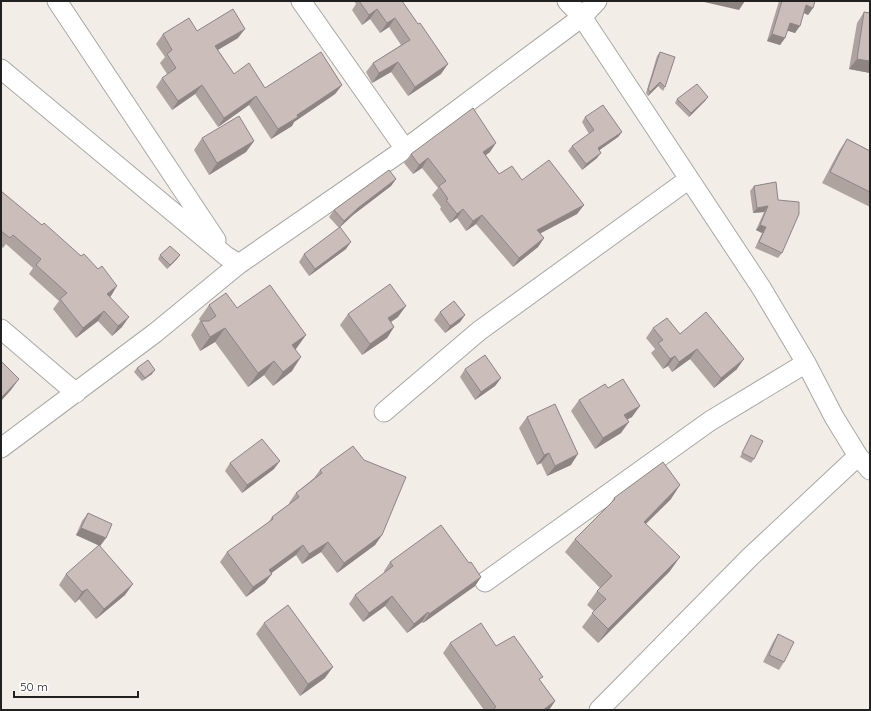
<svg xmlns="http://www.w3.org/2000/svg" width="871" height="711" font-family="Quicksand,sans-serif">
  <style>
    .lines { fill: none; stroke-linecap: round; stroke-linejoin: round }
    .minor-casing { stroke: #a8a8a8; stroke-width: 21 }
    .minor { stroke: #fff; stroke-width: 19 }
    .wall { fill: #afa3a0 }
    .shaded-wall { fill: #8e8582 }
    .building { fill: #cbbeba; stroke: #8e8582 }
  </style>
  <rect width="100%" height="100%" fill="#f2ede7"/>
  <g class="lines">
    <defs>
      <path id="minor" d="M57,1L216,240
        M301,1L405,149
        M567,1L582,17L762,289L806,363L834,417L858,456L870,470
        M1,69L226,256L239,264
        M1,329L76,393
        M384,412L479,331L689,179
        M1,448L155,333L239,264L405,149L582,17L597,1
        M485,582L710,421L806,363
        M599,710L750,557L858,456"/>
    </defs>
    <use href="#minor" class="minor-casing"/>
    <use href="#minor" class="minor"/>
  </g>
  <path class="wall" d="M354,1H402L441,74L408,96L391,72L372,83L366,72L373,63L401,45L389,27L380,33L370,19L362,25L352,10L356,4Z
    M779,1H815L813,8L808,15L804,13L795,33L787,30L785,38L780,45L767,41Z
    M864,12L870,13V73L849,69L857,23Z
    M197,31L238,38L218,50L234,74L265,88L342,85L335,94L294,122L292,126L271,139L249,105L218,127L195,94L172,110L156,87L162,78L167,74L160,63L165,57L156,44L163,34Z
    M660,52L665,87L663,91L658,86L648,96L646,93L657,56Z
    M708,97L705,101L689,117L675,103L677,99Z
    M585,117L622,132L618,137L599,150L597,158L582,170L568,151L572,146L589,134L582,122Z
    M202,138L254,141L246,152L209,175L194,150Z
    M847,139L870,151V207L822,183L839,151Z
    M490,152L486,155L499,174L522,180L584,205L577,214L540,233L544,238L538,247L513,267L476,224L466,231L457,218L450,223L440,209L441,207L432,195L438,188L422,168L413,174L404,163L411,154Z
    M396,179L391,186L353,215L339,228L329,217L334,210Z
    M776,182L782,253L778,258L755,248L762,233L756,230L764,212L753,213L750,191L754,186Z
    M1,191L111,296L110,297L122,327L112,336L98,321L76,338L53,309L59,301L29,274L33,268L6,244L3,248L1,246Z
    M346,249L309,276L299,262L304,254Z
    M160,255H180L177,259L167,269L158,259Z
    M209,305L237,308L306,335L295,349L292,371L273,386L264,375L248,387L215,342L200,351L191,335L200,321L199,319Z
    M440,312L465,315L460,322L445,333L434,320Z
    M348,314L398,317L391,322L394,327L387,338L362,355L340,325Z
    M653,328L680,334L737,369L714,388L690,359L672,372L668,366L663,369L651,353L655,349L646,338Z
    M137,368L152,374L142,381L134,372Z
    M465,369L501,378L495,386L475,400L460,377Z
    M608,388L632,417L627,419L621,433L595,449L571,411L579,400Z
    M527,417L571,465L547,476L541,463L537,465L519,428Z
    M751,435L754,459L751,463L740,457Z
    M230,463L274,469L242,493L225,471Z
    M320,470L382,535L375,545L337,573L321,552L302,564L296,555L271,573L265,583L246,597L220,562L227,552L268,523L272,517L289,504V503L296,493L314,478Z
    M614,498L671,499L646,524L670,571L598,643L582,627L594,611L587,605L597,591L600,588L565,552L575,539L610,504Z
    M88,513L106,538L100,546L76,535L82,521Z
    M390,562L469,563L481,577L475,586L423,623L422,622L407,633L385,606L363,622L349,604L355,595L385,573L384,571Z
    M66,574L125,595L96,619L79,599L75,603L59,585Z
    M264,623L325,678L300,696L256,634Z
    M778,634L784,662L779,670L763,662L773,642Z
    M450,643L496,646L540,681L555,701L549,710H484L443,653Z"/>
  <path class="shaded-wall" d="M704,1H745L739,10L704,2Z
    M806,5L813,8L808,15L802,12Z
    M377,9L370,19L362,25L369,15Z
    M395,18L389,27L380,33L387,23Z
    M790,23L800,26L795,33L785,30Z
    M245,29L238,38L209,55L215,46Z
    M772,34L785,38L780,45L767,41Z
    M857,59L870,61V73L849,69Z
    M398,62L391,72L372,83L379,73Z
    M448,64L441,74L408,96L415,87Z
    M660,82L658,86L648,96L650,92Z
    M202,85L195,94L172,110L178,101Z
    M342,85L335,94L294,122L292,126L271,139L278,129L297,115Z
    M256,96L249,105L218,127L224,118Z
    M708,97L705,101L689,117L691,113Z
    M622,132L618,137L594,154L598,148Z
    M254,141L246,152L209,175L217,163Z
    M496,143L490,152L477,161L483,152Z
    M601,153L597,158L582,170L586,164Z
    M428,158L422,168L413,174L419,165Z
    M396,179L391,186L353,215L339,228L344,221L358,208Z
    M584,205L577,214L530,239L537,230Z
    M768,206L764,212L753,213L757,208Z
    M463,209L457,218L450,223L457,214Z
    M482,215L476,224L466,231L473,221Z
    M760,225L766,227L762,233L756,230Z
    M544,238L538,247L513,267L519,258Z
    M351,242L346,249L309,276L315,269Z
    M180,255L177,259L167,269L170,265Z
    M117,286L111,296L100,303L107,294Z
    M406,306L398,317L380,329L388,318Z
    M104,311L98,321L76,338L83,328Z
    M465,315L460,322L445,333L450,326Z
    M129,317L122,327L112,336L118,326Z
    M394,327L387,338L362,355L370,344Z
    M225,328L215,342L200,351L210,337Z
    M306,335L296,349L282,359L292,345Z
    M697,349L690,359L672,372L679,362Z
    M675,356L668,366L663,369L670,359Z
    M301,357L292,371L273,386L283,372Z
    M744,359L737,369L714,388L721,378Z
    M274,361L264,375L248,387L258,373Z
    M155,370L152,374L142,381L145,378Z
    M501,378L495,386L475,400L481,392Z
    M19,379L11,390L1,401V398Z
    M640,406L632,417L616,426L624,415Z
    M629,422L621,433L595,449L603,438Z
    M549,453L541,463L537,465L544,455Z
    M578,454L571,465L547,476L555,466Z
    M280,461L274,469L242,493L247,485Z
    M680,485L671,499L634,535L644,522Z
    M81,528L106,538L100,546L76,535Z
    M382,535L375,545L337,573L344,563Z
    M328,542L321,552L302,564L309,554Z
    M303,545L296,555L262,580L269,570Z
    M680,557L670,571L598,643L608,629Z
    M272,574L265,583L246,597L253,587Z
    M481,577L475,586L423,623L429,614Z
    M133,584L125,595L96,619L104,609Z
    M87,589L79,599L75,603L82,592Z
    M392,596L385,606L363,622L369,613Z
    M428,612L422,622L407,633L414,624Z
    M333,667L325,678L300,696L308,684Z
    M555,701L549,710H543Z"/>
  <path class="building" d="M359,1H402L418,24L420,23L448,64L415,87L398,62L379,73L373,63L410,40L395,18L387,23L377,9L369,15Z
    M782,1H815L813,8L806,5L800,26L790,23L785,38L772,34Z
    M233,9L245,29L215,46L234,74L249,63L265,88L321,52L342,85L297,115L298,117L278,129L256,96L224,118L202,85L178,101L162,78L176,68L167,54L172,50L163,34L189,18L197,31Z
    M864,12L870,13V61L857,59Z
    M660,52L675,57L665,87L660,82L650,92L648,89Z
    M697,84L708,97L691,113L677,99Z
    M603,105L622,132L598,148L601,153L586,164L572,146L594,130L585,117Z
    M473,108L496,143L483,152L499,174L512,166L522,180L549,160L584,205L537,230L544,238L519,258L482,215L473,221L463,209L457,214L446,200L448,199L439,186L446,181L428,158L419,165L411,154Z
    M239,116L254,141L217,163L202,138Z
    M847,139L870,151V192L830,172Z
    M389,170L396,179L358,208L344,221L334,210Z
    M776,182L778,200L799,202V214L782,253L759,242L766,227L760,225L768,206L757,208L754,186Z
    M1,191L42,225L44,223L81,256L84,254L98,269L102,266L117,286L107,294L129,317L118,326L104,311L83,328L60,299L67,293L36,265L41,259L13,235L10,238L1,231Z
    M340,227L351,242L315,269L304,254Z
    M170,246L180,255L170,265L160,255Z
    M390,284L406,306L388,318L394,327L370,344L348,314Z
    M270,285L306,335L292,345L301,357L283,372L274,361L258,373L225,328L210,337L201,321H209L216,316L209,305L226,293L237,308Z
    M454,301L465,315L450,326L440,312Z
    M706,312L744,359L721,378L697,349L679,362L675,356L670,359L658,343L663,340L653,328L667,318L680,334Z
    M485,355L501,378L481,392L465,369Z
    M148,360L155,370L145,378L137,368Z
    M1,361L19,379L1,398Z
    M623,379L640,406L624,415L629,422L603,438L579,400L605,384L608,388Z
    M555,404L578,454L555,466L549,453L544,455L527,417Z
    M751,435L763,441L754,459L742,453Z
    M262,439L280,461L247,485L230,463Z
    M353,446L364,460L406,477L382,535L344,563L328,542L309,554L303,545L269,570L272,574L253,587L227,552L273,519L272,517L299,497L296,493L322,473L320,470Z
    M663,462L680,485L644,522L680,557L608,629L592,613L606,599L597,591L612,576L575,539L615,499L614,498Z
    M88,513L112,524L106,538L81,528Z
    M441,525L469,563L471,562L481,577L429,614L428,612L414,624L392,596L369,613L355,595L393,566L390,562Z
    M99,545L133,584L104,609L87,589L82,592L66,574Z
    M288,605L333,667L308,684L264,623Z
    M481,623L496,646L514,636L543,677L539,679L555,701L543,710H492L496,707L450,643Z
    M778,634L794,642L784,662L769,655Z"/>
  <rect width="871" height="711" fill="none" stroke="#212121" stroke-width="4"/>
  <path d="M14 691v6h124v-6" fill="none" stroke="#212121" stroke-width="2"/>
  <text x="20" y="691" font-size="12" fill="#212121" stroke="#ffffff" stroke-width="3" paint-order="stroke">50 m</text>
</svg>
